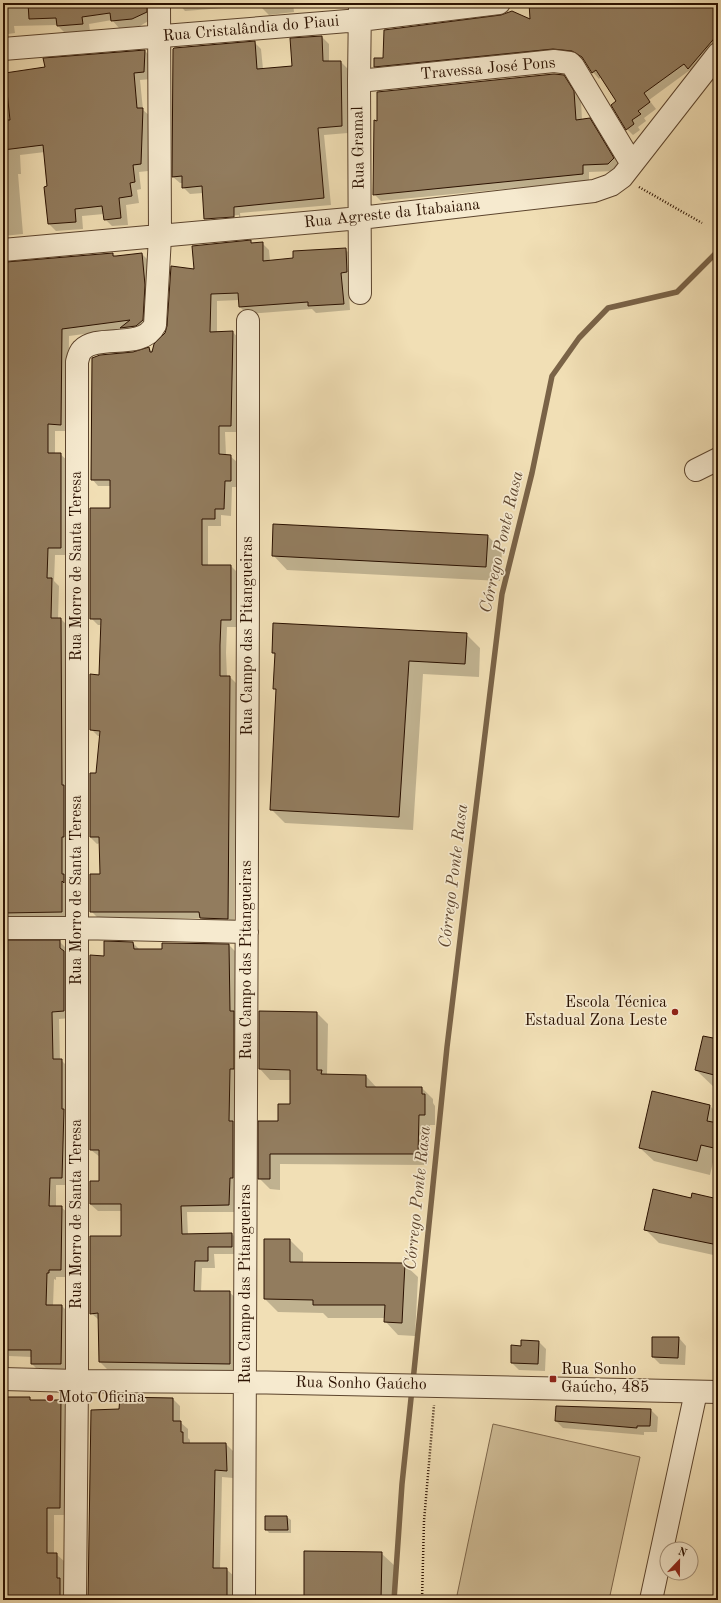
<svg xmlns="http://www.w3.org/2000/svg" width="721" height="1603" font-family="'Old Standard TT',serif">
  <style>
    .green { fill: #cfbc96; stroke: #7d664b }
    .shadow { fill: #0003; fill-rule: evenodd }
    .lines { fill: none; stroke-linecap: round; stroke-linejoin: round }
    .stream { stroke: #7a6347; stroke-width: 5.5 }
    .building { fill: #927c5e; stroke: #2b1100 }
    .minor-casing { stroke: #5c442d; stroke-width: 24 }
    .path { stroke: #2b1100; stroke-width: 2.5; stroke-dasharray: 1 2; stroke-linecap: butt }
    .minor { stroke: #f6eacf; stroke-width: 22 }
    .poi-dot { fill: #8f2418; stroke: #f6eacf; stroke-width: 1.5 }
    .labels { text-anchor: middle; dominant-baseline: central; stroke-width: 3.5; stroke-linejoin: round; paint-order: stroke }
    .street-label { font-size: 16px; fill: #2b1100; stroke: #f6eacf }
    .poi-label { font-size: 16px; fill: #2b1100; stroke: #f6eacf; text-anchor: start }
    .water-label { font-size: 17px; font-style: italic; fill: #5f4730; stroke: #f6eacf }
  </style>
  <rect width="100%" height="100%" fill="#f1dfb5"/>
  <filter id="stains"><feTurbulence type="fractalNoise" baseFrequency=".005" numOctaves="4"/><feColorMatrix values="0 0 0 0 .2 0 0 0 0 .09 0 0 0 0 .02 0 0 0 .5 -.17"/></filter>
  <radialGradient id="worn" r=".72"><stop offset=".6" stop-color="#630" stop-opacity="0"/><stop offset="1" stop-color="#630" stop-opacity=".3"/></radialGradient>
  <path class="green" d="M493,1424L640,1457L609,1600H456Z"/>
  <path class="shadow" d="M3,3H150V20L140,26L119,28L112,20L89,24L90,31L65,33L57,25L14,26L15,33L8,34V38L3,39Z
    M178,3H293L294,12L269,15L262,8V5L185,11Z
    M534,3H718V47L695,75L690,70L649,100L656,109L644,118L646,121L638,127L640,130L633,135L627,129L618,101L601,77L599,79L593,72L585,60L579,57L381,73L375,67L384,59L532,20Z
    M322,37L329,44V62H341L348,69V133L324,135L331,205L240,213L241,223L212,226L205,219L203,193L190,194L183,187V183H180L173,177L254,42L261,49L263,69L293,66ZM239,215V217L210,220V218Z
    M145,51L152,58L151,79L140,80L143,110L150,116L148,171L139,172L141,189L137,190L139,203L126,205L128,225L112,226L105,219L104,214L82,216L83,229L56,231L49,224L48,187L45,152L20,155L21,174H18L23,234L3,236V73L46,68Z
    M563,76L571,83L581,100L582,120L589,119L597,126L620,166L615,171L589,172V181L381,201L374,194L378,122Z
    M250,241L252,243H262L269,250L270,261L294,259L345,249L352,256L353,279H348L350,310L316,313L312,309L247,314L240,307L239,300L217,301V333L233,332L239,339L237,432H225L226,455L230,456L237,462V487H232L231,516L221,515V526H208V566H231L238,573L237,627H227L226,653L227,677H230L237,684L234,925H208L201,918L127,919L126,917H97L90,910L101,875L100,843L97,844L90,837L101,736H98L91,729L100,676L102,625H98L91,618L111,509V486H98L92,479L133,353L149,348L153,352L166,333L195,270Z
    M112,254L115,257L142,254L149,261L150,328L128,335L122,329L69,336L68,431H55V454H60L68,461L67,555H55L54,581L59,586L58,619H61L68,626L69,918L3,920V267Z
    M488,536L502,551L500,581L287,570L273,555Z
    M466,634L480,648L479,677L423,674L413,830L285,823L271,809L277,691L274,688L276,656L273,653Z
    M3,942H60L67,949L71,1018L59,1019L60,1060H61L69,1068V1185H56V1207H61L69,1214L68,1277H56V1280L54,1279L53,1306H62L69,1313L68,1370L39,1371L32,1364V1357L9,1356V1370H3Z
    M133,943L140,950H163V944L229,945L236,952V1212H187L188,1235L232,1234L239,1241V1254H214L215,1268H202L201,1292H229L237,1299L236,1371L107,1369L100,1362L99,1320L91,1313L122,1237V1211H98L90,1204L100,1182V1157L91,1150L105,957Z
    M317,1013L328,1024L327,1075L366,1076L377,1088H422L433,1099V1103L435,1106V1125H430L428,1165L280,1164V1190L270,1189L259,1178L279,1122L291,1105V1080H270L260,1069Z
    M718,1040V1091L696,1070Z
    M710,1106L718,1114V1159L714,1158L710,1175L654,1161L640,1148Z
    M692,1199L718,1200V1256L659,1243L645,1229Z
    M290,1240L303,1253V1263L404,1264L418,1277L415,1336L398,1335L385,1321V1318H328L323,1313L278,1312L265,1299Z
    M653,1338H679L686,1346L685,1365L660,1364L653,1357Z
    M539,1342L546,1349L545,1371L519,1370L512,1363L522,1347Z
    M3,1398H29L32,1401H61L68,1408L67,1515H54V1554H56L64,1561V1584L67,1587V1600H3Z
    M173,1399L180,1406V1422L188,1429V1438L190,1440V1444H226L233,1451V1478L222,1477L220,1569H226L234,1576V1600H89L90,1459H91L120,1410Z
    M651,1410L658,1417L657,1432H644V1435L563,1428L556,1421Z
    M266,1517H287L291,1520V1533H269L266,1529Z
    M381,1553L395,1566L394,1600H305Z"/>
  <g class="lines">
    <path class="stream" d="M413,1381L447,1047L502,594L532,473L552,376L579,338L608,308L677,292L718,251
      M394,1600L402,1484L412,1389"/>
  </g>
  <path class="building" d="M28,3H147V12L132,19L111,21L110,13L82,17L83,24L57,26L56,18L29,19Z
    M529,3H718V34L688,69L684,64L644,93L650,102L638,111L641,114L632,120L634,124L626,130L611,105L616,101L596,70L592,73L582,57L572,51L553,49L374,67V58H383L384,30L501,15L512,11L530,19Z
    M322,36L323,61H341L342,126L318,128L324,198L234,207V217L204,219L202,186L182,188V176L172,177L173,49L174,48L255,41L257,69L292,66L290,38Z
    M145,50L144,72L134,73L137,108H143L141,164L133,165L135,182L130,183L132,196L119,198L121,218L104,220L102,206L75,209L76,222L48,224L44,187L47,186L43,145L3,150V120H10L5,73L45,67L43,58Z
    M554,74L564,75L574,91L576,120L590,118L614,158L608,164L583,165V174L373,195L374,120L377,121V92Z
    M251,240V243L263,242V261L293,258V251L346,248L347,272L341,273L344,304L308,306V302L239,307L238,293L211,294L210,332L233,331L231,426H219V454L231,455V481H225L224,509H215V519H202V565H231V620H221L220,645V676H230L228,919L200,918L199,912H90V874H100L99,837H90V773H96L100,731L90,730V674L99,675L101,619H90V508H110V480H91L92,358L100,355L133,352L149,347L150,352H152L154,344L165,333L167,326L171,266L194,269L192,246Z
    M113,253V256H116L142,253L145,285L143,320L136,326L120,328L130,320L62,329L61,425L48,424V453H61V548H48L47,578H52L51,618H61L62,785H64V837H62V874H64V883L62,881V912L3,913V268H6V262Z
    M273,524L488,535L486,567L272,556Z
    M273,623L467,633L465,664L409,661L399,817L270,810L276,689H273L275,653H272Z
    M3,940H60V948L64,951V1011L52,1012L53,1059H62V1109H64L62,1178H50L49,1206H62L61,1270H49V1273H47L46,1305H62L61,1364H31V1350H3V1235H5V1206H3Z
    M104,941L133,942L134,949H162V943L229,944L230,1011H234V1069H230L229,1121H233V1178H230L229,1205L181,1206L182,1234L232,1233V1247H208V1261H195L194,1291H230V1364L99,1362L98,1313L90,1314V1236H121V1204H90V1181H99V1150H90V955L104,956Z
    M259,1011L317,1012V1070H322L321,1074L366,1075V1087H422V1094H425V1115H419L418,1154H270V1179H258V1121H278V1104H290V1070L259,1069Z
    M703,1036L718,1039V1076L695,1070Z
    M652,1091L710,1105L707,1121L718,1123V1149L701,1145L697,1161L639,1148Z
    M653,1189L691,1198L692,1193L718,1199V1245L644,1230Z
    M264,1239H290V1262L405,1263L402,1323L384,1322L385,1305H313V1300L264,1299Z
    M652,1337H679L678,1358L652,1357Z
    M521,1340L539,1341L538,1364L511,1363V1345L521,1346Z
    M5,1397H30V1400H61L60,1508H47V1553H57V1578H60V1600H4L3,1471Z
    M120,1397L173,1398V1421H181V1432H183V1443H226L227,1471L215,1470L213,1568H227V1600H88L91,1410L119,1409Z
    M556,1406L651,1409L650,1426H637V1428L555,1421Z
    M265,1516H287L288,1530H265Z
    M304,1551L382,1552L381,1600H304Z"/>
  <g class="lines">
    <defs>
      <path id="minor" d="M360,3L359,81L360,293
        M3,49L360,20L499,3
        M359,81L554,61L570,63L573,66L632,164
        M3,250L360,218L594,191L611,185L622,177L718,54
        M696,470L718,459
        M3,928H77L247,932
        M3,1379L77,1381L245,1382L718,1392
        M75,1600L77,1381V362C78,358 79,353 82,350C97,333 142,351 155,325L160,237L159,3
        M244,1600L248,596V321
        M651,1600L696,1392"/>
    </defs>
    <use href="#minor" class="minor-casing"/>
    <path class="path" d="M639,187L702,223
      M422,1600L424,1521L434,1405"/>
    <use href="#minor" class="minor"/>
  </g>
  <g class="poi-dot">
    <circle cx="675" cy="1012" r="4"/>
    <rect x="549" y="1375" width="8" height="8" rx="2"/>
    <circle cx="50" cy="1398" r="4"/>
  </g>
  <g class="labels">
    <g class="street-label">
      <text transform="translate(251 29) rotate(-5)">Rua Cristalândia do Piaui</text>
      <text transform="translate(488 69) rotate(-5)">Travessa José Pons</text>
      <text transform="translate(359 148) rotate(-91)">Rua Gramal</text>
      <text transform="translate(392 214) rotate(-6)">Rua Agreste da Itabaiana</text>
      <text transform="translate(77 566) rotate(-90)">Rua Morro de Santa Teresa</text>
      <text transform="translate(248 636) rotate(-90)">Rua Campo das Pitangueiras</text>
      <text transform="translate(77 890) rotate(-90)">Rua Morro de Santa Teresa</text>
      <text transform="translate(247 960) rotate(-90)">Rua Campo das Pitangueiras</text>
      <text transform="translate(77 1214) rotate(-90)">Rua Morro de Santa Teresa</text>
      <text transform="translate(246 1284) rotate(-90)">Rua Campo das Pitangueiras</text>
      <text transform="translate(361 1384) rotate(1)">Rua Sonho Gaúcho</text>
    </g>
    <g class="poi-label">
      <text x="667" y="1003" text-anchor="end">Escola Técnica<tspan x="667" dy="18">Estadual Zona Leste</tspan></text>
      <text x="561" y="1370">Rua Sonho<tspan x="561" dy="18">Gaúcho, 485</tspan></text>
      <text x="58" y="1398">Moto Oficina</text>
    </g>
    <g class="water-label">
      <text transform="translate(502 542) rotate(-77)">Córrego Ponte Rasa</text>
      <text transform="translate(454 876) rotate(-83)">Córrego Ponte Rasa</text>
      <text transform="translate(418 1198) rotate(-84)">Córrego Ponte Rasa</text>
    </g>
  </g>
  <rect width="721" height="1603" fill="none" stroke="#f1dfb5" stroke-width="16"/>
  <rect x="4" y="4" width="713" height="1595" fill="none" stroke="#2b1100" stroke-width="2"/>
  <rect x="8" y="8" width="705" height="1587" fill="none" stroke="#2b1100"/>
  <g transform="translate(679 1561) rotate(22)"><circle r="19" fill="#f6eacf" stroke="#a5937c"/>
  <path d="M0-3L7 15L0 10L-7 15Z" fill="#8f2418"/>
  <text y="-6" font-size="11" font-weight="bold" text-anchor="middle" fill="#2b1100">N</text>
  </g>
  <rect width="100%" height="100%" filter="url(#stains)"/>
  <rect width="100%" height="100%" fill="url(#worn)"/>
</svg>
